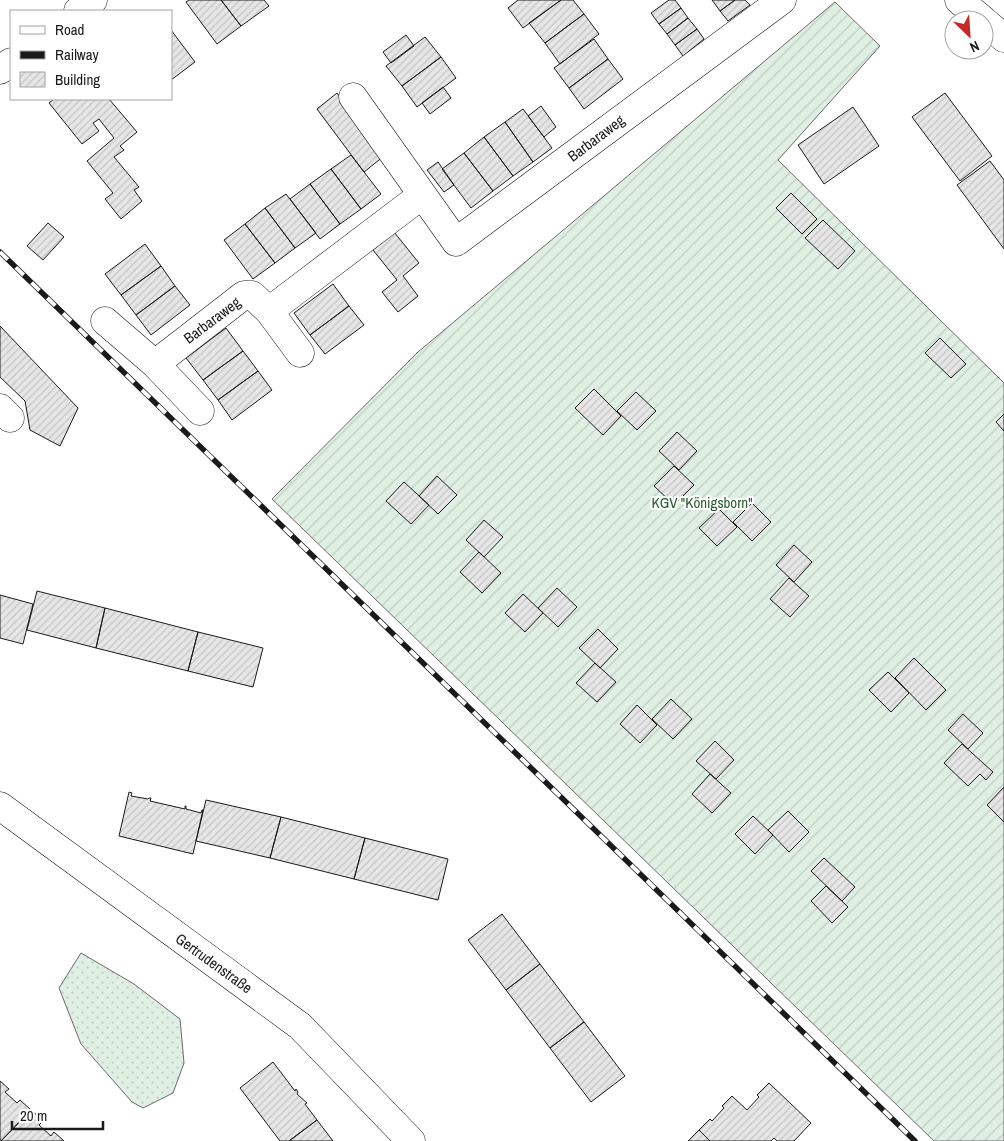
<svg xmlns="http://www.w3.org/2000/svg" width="1004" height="1141" font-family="'Archivo Narrow',sans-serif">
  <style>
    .grass { fill: url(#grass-dots); stroke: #6a6a6a }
    .garden { fill: url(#garden-furrows); stroke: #6a6a6a }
    .building { fill: url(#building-hatch); stroke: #1a1a1a }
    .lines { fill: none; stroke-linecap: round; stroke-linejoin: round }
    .minor-casing { stroke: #1a1a1a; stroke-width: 29 }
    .minor { stroke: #fff; stroke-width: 28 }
    .rail-casing { stroke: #1a1a1a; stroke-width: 5.5 }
    .rail { stroke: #fff; stroke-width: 4; stroke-dasharray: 11; stroke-linecap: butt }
    .labels { text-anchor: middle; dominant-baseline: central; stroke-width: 4; stroke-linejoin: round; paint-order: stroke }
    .street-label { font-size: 15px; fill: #1a1a1a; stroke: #fff }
    .park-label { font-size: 15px; fill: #2b5a34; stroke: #fff }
  </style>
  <defs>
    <pattern id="grass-dots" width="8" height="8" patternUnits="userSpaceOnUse" patternTransform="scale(1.25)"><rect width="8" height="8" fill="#e0efe3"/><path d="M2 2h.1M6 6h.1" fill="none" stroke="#c0ccc2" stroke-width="1.8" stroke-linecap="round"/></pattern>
    <pattern id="garden-furrows" width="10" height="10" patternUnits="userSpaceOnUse" patternTransform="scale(1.25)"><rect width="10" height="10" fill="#e0efe3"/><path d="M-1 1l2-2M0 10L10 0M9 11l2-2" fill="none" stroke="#c0ccc2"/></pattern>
    <pattern id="building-hatch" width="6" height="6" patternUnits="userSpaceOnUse" patternTransform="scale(1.25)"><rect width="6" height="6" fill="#e6e6e6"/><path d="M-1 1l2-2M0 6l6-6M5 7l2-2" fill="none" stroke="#c5c5c5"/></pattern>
  </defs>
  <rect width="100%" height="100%" fill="#fff"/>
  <path class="grass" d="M81,953L134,984L180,1019L184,1063L173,1093L143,1108L132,1102L81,1044L59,988Z"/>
  <path class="garden" d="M835,2L880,46L778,160L1004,383V1141H934L272,499L418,352Z"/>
  <path class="building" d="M189,0H221L241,26L217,44L186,2Z
    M221,0H264L269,6L241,26Z
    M518,0H561L523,28L508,8Z
    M561,0H573L584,14L545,43L529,23Z
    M669,0H675L681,8L659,24L651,13Z
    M712,0H735L720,11Z
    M735,0H745L750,5L728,21L720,11Z
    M681,8L688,18L667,34L659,24Z
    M584,14L599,34L560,64L545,43Z
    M688,18L697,29L675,45L667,34Z
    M697,29L704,39L683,56L675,45Z
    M171,30L195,62L171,80Z
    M406,35L414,46L391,63L383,52Z
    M425,37L441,57L402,86L386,66Z
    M594,39L608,59L569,88L554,68Z
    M441,57L456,78L417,107L402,86Z
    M608,59L623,79L584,109L569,88Z
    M443,87L451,98L430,114L422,103Z
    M337,93L384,156L364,172L317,109Z
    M945,93L992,156L960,181L912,117Z
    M54,99H109L137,132L120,146L124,150L114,157L139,187L134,190L142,201L121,219L105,199L113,193L87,161L114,138L99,119L93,123L99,131L82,144L49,103Z
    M541,106L556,127L544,137L528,116Z
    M853,107L879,146L824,184L798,145Z
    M523,109L552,148L533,162L505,122Z
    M505,122L533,162L513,176L484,137Z
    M484,137L513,176L493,191L464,153Z
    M464,153L493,191L471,208L442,169Z
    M351,155L381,194L361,209L331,169Z
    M990,161L1004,180V249L957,185Z
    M438,162L454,185L444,192L427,170Z
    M331,169L361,209L340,224L310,184Z
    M310,184L340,224L320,239L290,199Z
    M791,193L817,219L802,234L776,208Z
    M286,194L316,233L295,248L265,208Z
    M265,208L295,248L275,263L245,224Z
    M823,220L855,251L838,269L805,238Z
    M48,223L64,237L43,260L27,246Z
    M245,224L275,263L253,279L224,240Z
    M394,232L419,263L403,276L418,296L398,312L382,292L397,280L373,250Z
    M145,244L161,266L121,295L105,274Z
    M161,266L175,286L136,315L121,295Z
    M333,284L349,306L310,335L294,313Z
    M175,286L190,305L151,335L136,315Z
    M349,306L364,325L325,354L310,335Z
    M0,326L78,408L60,446L30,430L25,401L0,377Z
    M226,328L243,351L203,380L186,358Z
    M940,338L966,364L951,378L925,353Z
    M243,351L258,371L218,400L203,380Z
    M258,371L272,390L232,420L218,400Z
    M594,389L621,416L603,435L575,408Z
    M636,392L656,411L637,430L617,411Z
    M1004,414V431L996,422Z
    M677,432L697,451L679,470L659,451Z
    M674,466L694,485L674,505L654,486Z
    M437,476L457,495L438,514L419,496Z
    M404,482L429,505L411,524L386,501Z
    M752,503L771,522L752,541L733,522Z
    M719,509L737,527L717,546L699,528Z
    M484,520L503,537L484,557L466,540Z
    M794,545L812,562L794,582L776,565Z
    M479,552L501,573L482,593L460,572Z
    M789,578L809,596L790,617L770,599Z
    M557,588L577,607L558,627L538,608Z
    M37,591L105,608L96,648L27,630Z
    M523,594L543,613L525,632L505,613Z
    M0,595L33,604L23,644L0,638Z
    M105,608L198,632L188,671L96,648Z
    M598,629L618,649L600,668L579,648Z
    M198,632L263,648L253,687L188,671Z
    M914,658L946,690L926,710L895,678Z
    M595,663L616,682L597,702L576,683Z
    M888,672L909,693L891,712L869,690Z
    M671,699L692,719L673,739L652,719Z
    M637,705L657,725L640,743L620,724Z
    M963,714L983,733L968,749L948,730Z
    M715,741L734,760L716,779L696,761Z
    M962,744L993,772L986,780L980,774L968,786L944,763Z
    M710,774L731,793L712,813L692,794Z
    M1004,787V822L987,805Z
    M129,792L132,793L131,796L148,799L149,798H151L150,801L185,809V806H186V809L201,813L202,810H203L193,854L119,836Z
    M206,800L281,817L270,858L196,841Z
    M788,811L809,832L789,852L768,830Z
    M753,816L773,835L755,854L735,834Z
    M281,817L365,838L354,879L270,858Z
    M365,838L448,859L438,900L354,879Z
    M824,858L855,887L842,901L811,871Z
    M826,886L848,907L832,923L811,901Z
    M502,914L540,964L506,990L468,940Z
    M540,964L584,1022L550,1048L506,990Z
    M584,1022L625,1076L591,1102L550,1048Z
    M273,1062L295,1091L296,1089L298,1092L297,1094L307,1103L305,1104L317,1120L289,1141H280L240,1088Z
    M0,1081L9,1089L5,1092L17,1103L20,1100L31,1110L1,1141L0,1139Z
    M769,1083L811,1123L794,1141H777L774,1138L771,1141H710L699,1130L710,1119L712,1121L724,1108L722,1106L732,1096L747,1110L759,1097L757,1095Z
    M31,1110L43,1121L39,1125L51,1136L54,1132L64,1141H1Z
    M317,1120L333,1141H289Z
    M699,1130L710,1141H688Z"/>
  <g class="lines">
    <defs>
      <path id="minor" d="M959,0L983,20
        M78,11L93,0
        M984,21L1004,38
        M0,70L11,62
        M353,97L456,242L782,0
        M105,321L155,364
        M300,353L269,311L422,195
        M0,408L10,418
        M200,411L155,364L244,295H252L269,311
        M0,806L300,1026L411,1141"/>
    </defs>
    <use href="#minor" class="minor-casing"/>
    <use href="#minor" class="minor"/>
    <defs>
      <path id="rail" d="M0,252L915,1141"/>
    </defs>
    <use href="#rail" class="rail-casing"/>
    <use href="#rail" class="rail"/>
  </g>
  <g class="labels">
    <g class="street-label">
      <text transform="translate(596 138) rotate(-37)">Barbaraweg</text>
      <text transform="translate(212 320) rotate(-37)">Barbaraweg</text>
      <text transform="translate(214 963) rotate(36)">Gertrudenstraße</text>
    </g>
    <g class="park-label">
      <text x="702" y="502">KGV "Königsborn"</text>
    </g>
  </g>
  <rect x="10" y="10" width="162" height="90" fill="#ffffff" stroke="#a3a3a3"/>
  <rect x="20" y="26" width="25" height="8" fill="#ffffff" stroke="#a3a3a3"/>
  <text x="55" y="35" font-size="15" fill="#1a1a1a">Road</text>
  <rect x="20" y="51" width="25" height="8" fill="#1a1a1a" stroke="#a3a3a3"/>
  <text x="55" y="60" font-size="15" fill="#1a1a1a">Railway</text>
  <rect x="20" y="72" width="25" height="15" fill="url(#building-hatch)" stroke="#a3a3a3"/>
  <text x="55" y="85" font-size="15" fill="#1a1a1a">Building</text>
  <g transform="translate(969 35) rotate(155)"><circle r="24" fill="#ffffff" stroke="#a3a3a3"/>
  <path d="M0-4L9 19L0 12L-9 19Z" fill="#c62828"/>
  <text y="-8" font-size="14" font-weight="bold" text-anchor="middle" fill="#1a1a1a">N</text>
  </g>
  <path d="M12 1121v8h91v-8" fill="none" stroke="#1a1a1a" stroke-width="2.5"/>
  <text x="20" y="1121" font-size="15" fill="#1a1a1a" stroke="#ffffff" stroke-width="4" paint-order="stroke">20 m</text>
</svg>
